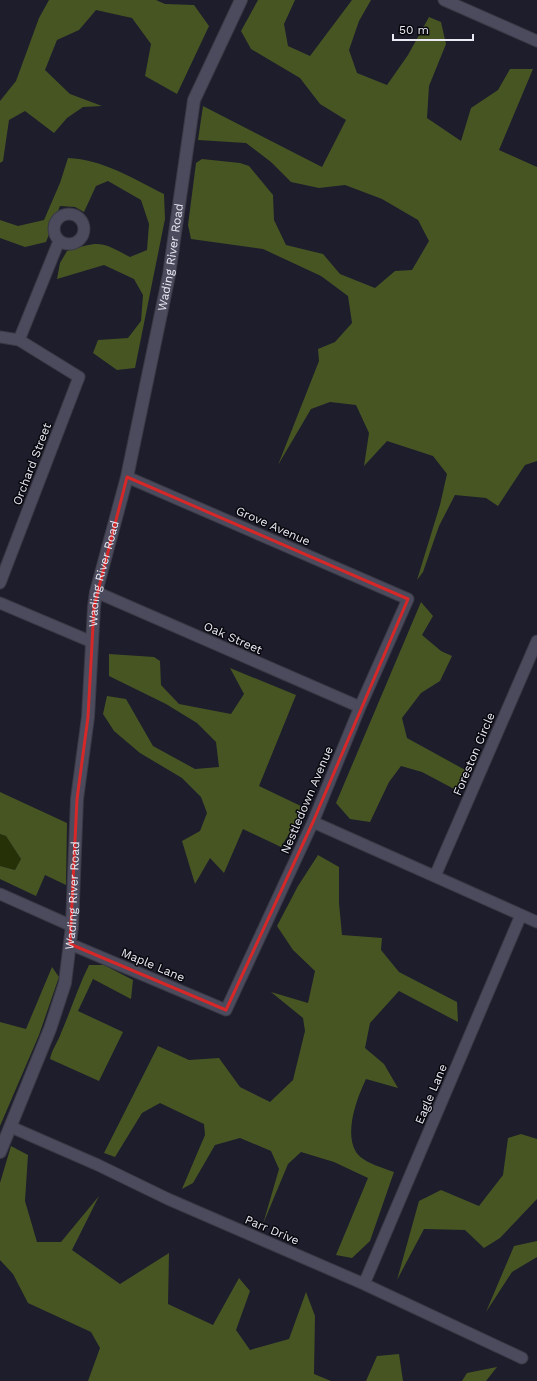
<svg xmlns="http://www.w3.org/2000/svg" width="537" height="1381" font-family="'Work Sans',sans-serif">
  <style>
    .green { fill: #273108 }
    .forest { fill: #475523 }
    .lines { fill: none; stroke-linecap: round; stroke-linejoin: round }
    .street-casing { stroke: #3a3945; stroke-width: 13 }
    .secondary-casing { stroke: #3a3945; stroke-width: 14 }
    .street { stroke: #4b4b5d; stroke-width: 11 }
    .secondary { stroke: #4b4b5d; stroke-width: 12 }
    .marked { fill: none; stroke: #d62828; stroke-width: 3; stroke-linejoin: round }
    .labels { text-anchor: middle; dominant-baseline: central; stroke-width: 3; stroke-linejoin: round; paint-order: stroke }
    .street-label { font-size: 12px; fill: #e9e9f4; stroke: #08080e }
  </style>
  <rect width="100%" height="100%" fill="#1d1d2c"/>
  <path class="green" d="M0,834L6,836L21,859L15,870L0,866Z"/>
  <path class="forest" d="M49,0H156L165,4L194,5L209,26L177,94L145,76L151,44L132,18L96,10L79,30L57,40L45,70L70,94L102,106L83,107L67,118L54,133L25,111L9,120L3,161L0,163V101L16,81L39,18Z
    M258,0H295L284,24L288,46L310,56L352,0H371L359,21L349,50L357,73L387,85L408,55L429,17L441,22L446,44L429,86L427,118L461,141L471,108L498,90L510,69H533L499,150L537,167V461L525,465L498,506L486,498L455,495L439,526L423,572L417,580L440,505L447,474L433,456L387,441L364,466L369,433L356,405L330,402L311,409L278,465L319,361L318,349L335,342L352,323L348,296L321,276L263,249L191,239L188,225L196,163L202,159L240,163L249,166L273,195L274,220L286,245L323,254L340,274L375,288L395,271L412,270L429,241L418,220L382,199L345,185L319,188L291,182L271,162L246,143L198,140L203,106L322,167L346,120L320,104L300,78L251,49L241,31Z
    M68,158C102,159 134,179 164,194L165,219L135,368L117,370L93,353L98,340L128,338L141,321L143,295L134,279L104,265L57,279L60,263L67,251C101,241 99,241 130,257L147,250L149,224L141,200L108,181L96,186L84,212L75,207L60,206L46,242L25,247L0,238V220L18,226L44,220L60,183Z
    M421,602L433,616L422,635L441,651L452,656L440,681L421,693L402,718L407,738L467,771L456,790L422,772L401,766L389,782L370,822L350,819L336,803Z
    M109,654L154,657L160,661L161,685L179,704L231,714L244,694L230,668L296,695L259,786L305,808L281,847L243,829L224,873L210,858L195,884L182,841L200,831L207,813L201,797L182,778L140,753L114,731L103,714L107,696L126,699L153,746L195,769L219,767L216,742L197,723L166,704L109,676Z
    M0,792L67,823L66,885L45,875L36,896L0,879V866L15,870L21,859L6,836L0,834Z
    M318,855L339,867V903L342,935L382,938L381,950L399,972L457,1002L458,1022L399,991L370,1023L365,1048L384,1064L398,1088L366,1079C357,1098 344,1132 356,1152C362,1162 383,1168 394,1172L370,1241L352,1258L336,1255L368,1178L334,1162L301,1152L288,1164L263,1224L279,1169L271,1151L240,1138L215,1145L193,1183L182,1189L205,1135L204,1124L160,1103L142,1113L115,1157L104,1153L158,1046L189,1060L219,1058L240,1087L270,1102L293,1080L305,1031L303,1018L271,992L308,1003L315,971L293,950L277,926L298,886Z
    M89,965H104L133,980L131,999L93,979L78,1011L123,1032L99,1081L50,1059C52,1049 58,1042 61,1033C71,1010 78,987 89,965Z
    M52,967L59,977L39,1035L0,1126V1022L26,1029Z
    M521,1134L537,1139V1199L500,1238L484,1248L465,1230L424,1229L397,1280L419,1201L441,1190L479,1206L503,1175L508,1138Z
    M11,1146L28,1155L25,1201L37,1242H61L99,1196L72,1250L120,1284L169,1253L168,1304L213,1325L239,1278L250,1291L236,1330L250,1350L289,1339L306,1292L315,1316L314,1374L331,1381H88L100,1348L91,1332L28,1303L13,1274L0,1260V1183Z
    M537,1241V1257L512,1272L486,1312L514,1246Z
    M399,1354L403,1381H366L377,1356Z
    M497,1367L486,1381H462L467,1373Z"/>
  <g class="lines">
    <defs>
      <path id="street" d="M444,0L537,41
        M54 229a15 15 0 1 1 30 0a15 15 0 1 1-30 0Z
        M0,337L19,340L79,377L0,583
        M19,340L59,241
        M96,592L360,707
        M0,603L92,642
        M313,822L537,922
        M435,876L537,641
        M0,894L72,926
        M70,944L226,1010L313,822L360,707L408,599L127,477
        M11,1127L98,1165L168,1199L364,1284L522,1358
        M364,1284L521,915"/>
      <g id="secondary">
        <path id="s1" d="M0,1152L50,1029L65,983L72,926L77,799L88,717L94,607L96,592L127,477L169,275L194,100L241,0"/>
      </g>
    </defs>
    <use href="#street" class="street-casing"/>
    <use href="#secondary" class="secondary-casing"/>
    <use href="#street" class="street"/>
    <use href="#secondary" class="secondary"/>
  </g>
  <path class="marked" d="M127,477L408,599L313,822L226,1010L70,944L77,799L88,717L94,607Z"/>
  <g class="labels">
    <g class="street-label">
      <text stroke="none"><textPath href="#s1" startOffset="917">Wading River Road</textPath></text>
      <text transform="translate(32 464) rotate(-69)">Orchard Street</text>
      <text transform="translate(273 526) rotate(24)">Grove Avenue</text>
      <text stroke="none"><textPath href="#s1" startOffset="593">Wading River Road</textPath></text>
      <text transform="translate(233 638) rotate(24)">Oak Street</text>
      <text transform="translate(474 754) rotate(-67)">Foreston Circle</text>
      <text transform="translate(307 800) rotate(-67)">Nestledown Avenue</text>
      <text stroke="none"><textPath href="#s1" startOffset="269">Wading River Road</textPath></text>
      <text transform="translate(153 965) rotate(23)">Maple Lane</text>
      <text transform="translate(431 1094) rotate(-67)">Eagle Lane</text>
      <text transform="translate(272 1230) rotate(23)">Parr Drive</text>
    </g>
  </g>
  <path d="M393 34v6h80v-6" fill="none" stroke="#e9e9f4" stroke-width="2"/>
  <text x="399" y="34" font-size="12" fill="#e9e9f4" stroke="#08080e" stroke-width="3" paint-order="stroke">50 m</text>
</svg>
